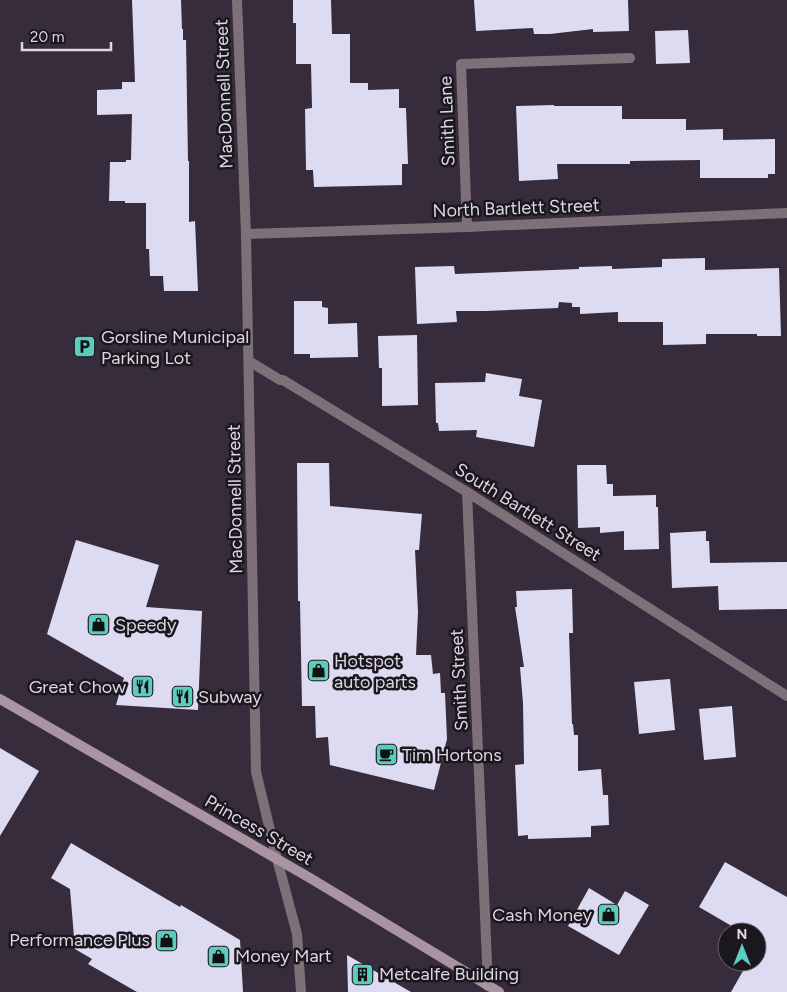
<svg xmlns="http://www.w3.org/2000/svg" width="787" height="992" font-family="Figtree,sans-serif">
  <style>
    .building { fill: #dddbf2 }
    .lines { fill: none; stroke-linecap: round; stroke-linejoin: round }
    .lane { stroke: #7e7079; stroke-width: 10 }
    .street { stroke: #7e7079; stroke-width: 10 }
    .secondary { stroke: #aa94a1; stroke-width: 10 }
    .labels { text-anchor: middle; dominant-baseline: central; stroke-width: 5; stroke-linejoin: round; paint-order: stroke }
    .street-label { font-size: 18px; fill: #ded7e1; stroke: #1b171e }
    .poi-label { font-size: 18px; fill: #ded7e1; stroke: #1b171e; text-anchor: start }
  </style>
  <rect width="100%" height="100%" fill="#372c3c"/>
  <path class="building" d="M132,0H181L182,29H183V40H186L188,161H189V222L195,221L198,291H164L163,276H150L149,249H146V203H125V201H109L110,162H126V160H131L132,114L97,115V90L122,89V82H135Z
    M293,0H331L332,34H350V83H368V90L399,89V108H406L408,164H402V185L314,187L313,170H306L305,109L312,108L311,64H296V23H293Z
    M474,0H628L629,31L593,32V29L550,34H534L533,28L476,31Z
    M688,30L690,63L656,64L655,31Z
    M554,105V106H622V119H686V130L723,129V140L775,139V174H768V178H700V160L630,161V164H557L558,179L519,181L516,106Z
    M705,258V270L779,268L781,336H757V334H706V344L663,345V322H618V312L580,314V307H572V303L559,302L558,308L486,311H456L457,322L417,324L415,267L454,266L455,274L579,269V267L612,266V269L662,267V259Z
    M294,301H322V307L328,308V324L357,323L358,357L310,358V354H294Z
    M417,335L418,405L382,406V368H379L378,336Z
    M486,373L522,379L519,396L542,400L534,447L476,437L477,430L439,431L438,423H436L435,383L485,382Z
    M297,463H329L330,506L422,514L419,550H415L418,612L416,655H431L433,674L440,673L441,693H445L447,739L434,790L330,765L328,737L316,738L315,706H302L300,601H298Z
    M577,465H606L607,484H613V496L656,495V507H658L659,549L624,550V531L600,533V527L578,528Z
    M706,531V541H709L710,563L787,562V609L719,610L718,586L672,588L670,533Z
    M76,540L159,565L146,607L202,611L198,710L116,705L124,678L47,634Z
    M572,589L573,633H569L572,724H573L574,735H578V771L601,769L603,795H608L609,825L591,826V837L528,839V835L518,836L515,765L524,764L523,703L520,667H524L515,607H517L516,591Z
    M670,679L675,730L639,734L634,682Z
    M732,706L736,757L704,760L699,709Z
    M0,748L39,771L0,836Z
    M71,843L180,907L181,905L240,940L243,992H137L88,964L92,959L75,949L70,889L51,878Z
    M725,862L787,897V992H731L748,962H757V947L760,942L757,940V932H742L699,907Z
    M589,888L617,905L625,891L649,905L619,955L568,926Z
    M347,955L411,992H348Z"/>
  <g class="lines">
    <path class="lane" d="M467,227L461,64L630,58"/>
    <path class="street" d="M237,0L246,234L256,772L277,859L297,934L301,992
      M246,234L467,227L787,213
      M249,361L280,380H283L467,492L787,696
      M467,492L488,986"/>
    <path class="secondary" d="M0,699L310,878L499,992"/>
  </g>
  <defs>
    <symbol id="parking-square" viewBox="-11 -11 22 22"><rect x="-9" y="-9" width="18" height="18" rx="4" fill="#5acebd" stroke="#1b171e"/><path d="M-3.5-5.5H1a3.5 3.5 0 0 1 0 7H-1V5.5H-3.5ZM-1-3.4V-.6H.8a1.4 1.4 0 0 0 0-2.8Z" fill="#111"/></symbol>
    <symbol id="shop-square" viewBox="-11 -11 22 22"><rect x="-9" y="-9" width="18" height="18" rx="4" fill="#5acebd" stroke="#1b171e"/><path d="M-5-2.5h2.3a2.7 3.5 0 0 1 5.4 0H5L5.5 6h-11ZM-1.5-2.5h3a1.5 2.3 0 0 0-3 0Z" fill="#111"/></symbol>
    <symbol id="restaurant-square" viewBox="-11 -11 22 22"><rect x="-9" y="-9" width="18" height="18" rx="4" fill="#5acebd" stroke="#1b171e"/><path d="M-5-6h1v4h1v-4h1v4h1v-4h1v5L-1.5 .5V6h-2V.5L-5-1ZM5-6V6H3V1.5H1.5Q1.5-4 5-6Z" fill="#111"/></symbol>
    <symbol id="cafe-square" viewBox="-11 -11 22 22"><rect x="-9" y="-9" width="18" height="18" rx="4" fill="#5acebd" stroke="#1b171e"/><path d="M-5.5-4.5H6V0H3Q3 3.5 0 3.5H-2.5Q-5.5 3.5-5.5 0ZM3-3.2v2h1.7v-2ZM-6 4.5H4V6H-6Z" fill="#111"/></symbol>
    <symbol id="building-square" viewBox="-11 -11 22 22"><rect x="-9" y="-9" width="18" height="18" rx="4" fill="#5acebd" stroke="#1b171e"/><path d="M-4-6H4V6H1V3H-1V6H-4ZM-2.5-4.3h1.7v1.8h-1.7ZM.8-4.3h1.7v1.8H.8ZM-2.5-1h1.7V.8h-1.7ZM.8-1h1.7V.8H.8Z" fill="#111"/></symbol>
  </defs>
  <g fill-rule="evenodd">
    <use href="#parking-square" x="72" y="334" width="25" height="25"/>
    <use href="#shop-square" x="86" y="612" width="25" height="25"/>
    <use href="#shop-square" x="306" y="658" width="25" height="25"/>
    <use href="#restaurant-square" x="130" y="674" width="25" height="25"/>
    <use href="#restaurant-square" x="170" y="684" width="25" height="25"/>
    <use href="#cafe-square" x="374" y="742" width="25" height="25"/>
    <use href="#shop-square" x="596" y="902" width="25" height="25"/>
    <use href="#shop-square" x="154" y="928" width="25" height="25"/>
    <use href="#shop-square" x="206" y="944" width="25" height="25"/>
    <use href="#building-square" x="350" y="962" width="25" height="25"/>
  </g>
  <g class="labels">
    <g class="street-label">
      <text transform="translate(224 94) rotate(-92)">MacDonnell Street</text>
      <text transform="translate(447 121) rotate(-92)">Smith Lane</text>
      <text transform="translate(516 208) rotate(-2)">North Bartlett Street</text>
      <text transform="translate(235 499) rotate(-91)">MacDonnell Street</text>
      <text transform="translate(528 512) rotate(32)">South Bartlett Street</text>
      <text transform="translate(459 680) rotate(-93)">Smith Street</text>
      <text transform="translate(259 830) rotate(30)">Princess Street</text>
    </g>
    <g class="poi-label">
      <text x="101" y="337">Gorsline Municipal<tspan x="101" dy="21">Parking Lot</tspan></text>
      <text x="115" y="625">Speedy</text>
      <text x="334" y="661">Hotspot<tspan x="334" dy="21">auto parts</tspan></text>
      <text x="126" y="687" text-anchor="end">Great Chow</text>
      <text x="198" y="697">Subway</text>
      <text x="402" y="755">Tim Hortons</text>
      <text x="592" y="915" text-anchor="end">Cash Money</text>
      <text x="150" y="940" text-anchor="end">Performance Plus</text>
      <text x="235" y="956">Money Mart</text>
      <text x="379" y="974">Metcalfe Building</text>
    </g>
  </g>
  <g transform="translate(742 947)"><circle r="24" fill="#1b171e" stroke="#69646c"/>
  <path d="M0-4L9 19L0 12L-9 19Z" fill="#5acebd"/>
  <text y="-8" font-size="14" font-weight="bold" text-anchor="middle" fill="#ded7e1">N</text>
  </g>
  <path d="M22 42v8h89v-8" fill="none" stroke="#ded7e1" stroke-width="2.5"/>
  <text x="30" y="42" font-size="15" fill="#ded7e1" stroke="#1b171e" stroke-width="4" paint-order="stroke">20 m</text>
</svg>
